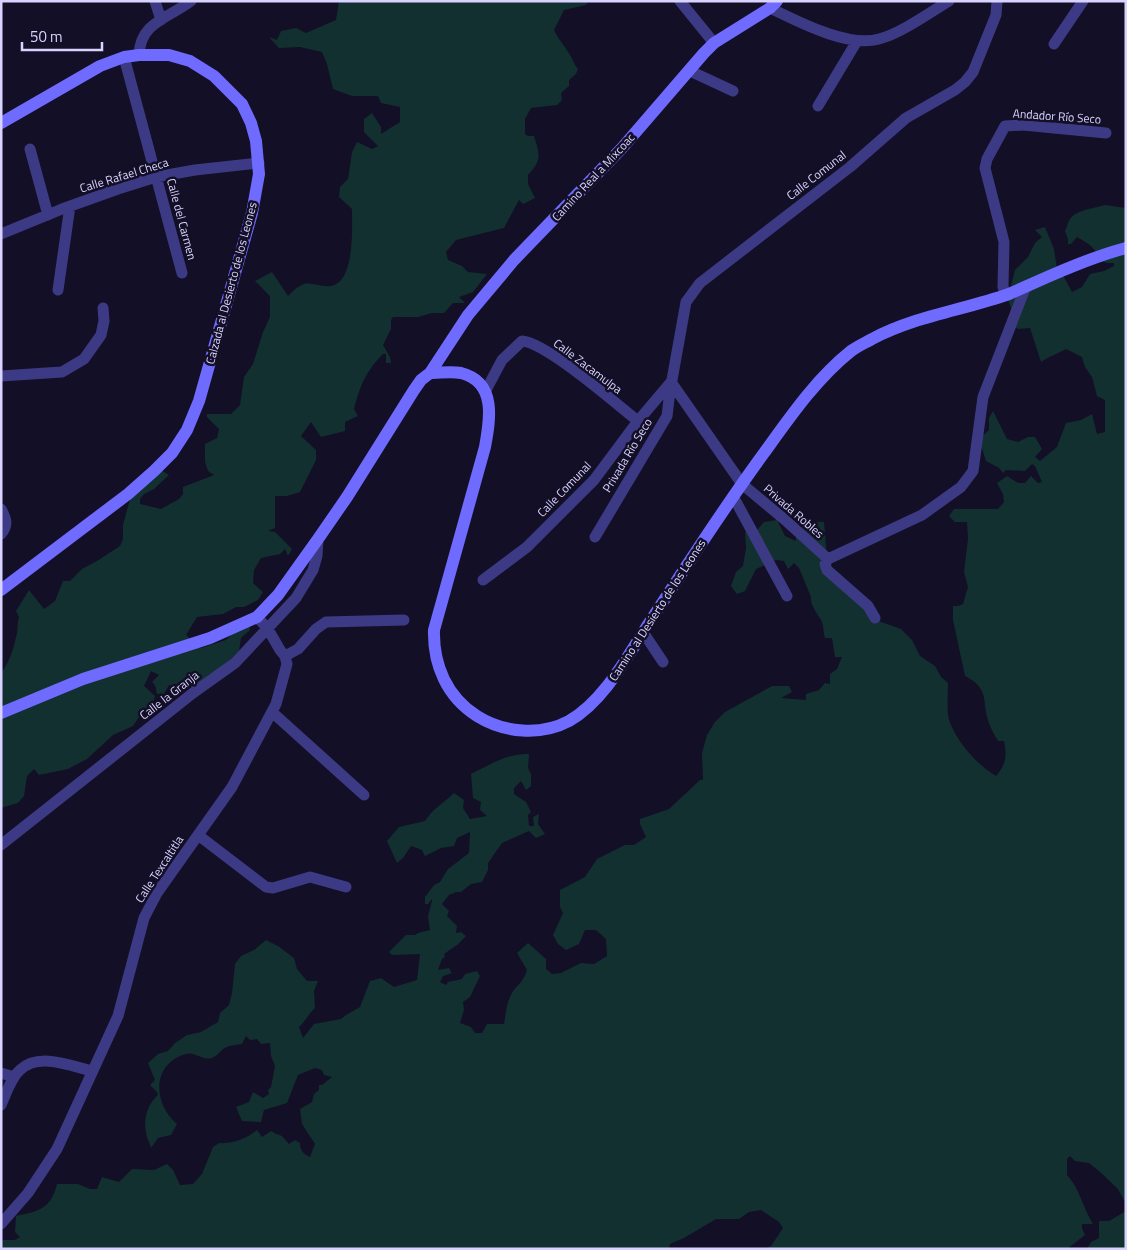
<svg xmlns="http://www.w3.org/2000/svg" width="1127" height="1250" font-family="'Titillium Web',sans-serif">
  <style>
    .green { fill: #12302f }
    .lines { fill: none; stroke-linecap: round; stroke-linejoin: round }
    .street { stroke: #3d3a85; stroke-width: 11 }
    .secondary { stroke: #6f6bff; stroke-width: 12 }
    .labels { text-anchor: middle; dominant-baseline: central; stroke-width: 5; stroke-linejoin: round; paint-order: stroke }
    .street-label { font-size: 12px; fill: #d9d4ff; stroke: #130f26 }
  </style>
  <rect width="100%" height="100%" fill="#130f26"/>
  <path class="green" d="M339,1H589L586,5L564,10L554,30C558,39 565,46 570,55C573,60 574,64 578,69L576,74L569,80V86L561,93L562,100L557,105L531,108L525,119V134L528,136H534C540,155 542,160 528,175V184L535,198L523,204L519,200L504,228L456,240L446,252L448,260L462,266L468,272L487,274L473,292L459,297L465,303H453L444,313H432L418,317H393L391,320V329L383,345L390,357L391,363H386V354H383C366,371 360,386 354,409L358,416L345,422V431L321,437L311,422L301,436L316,450V460L300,492L287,496H275V528L268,531L275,532L292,549L288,556L285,549L280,554L261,558L254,570L253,583L263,592L258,600L244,607H236L223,614L197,617L186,635L201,648L226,640L248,617L250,630L241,638L239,651L203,687H174L169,685L164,694H157L155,685L152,682L159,675L151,671L144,686L155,696L152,706L141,714L133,726L113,735L87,759L68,769L39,775L34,769L27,776L24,796L18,803L1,808V673C11,659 13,650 17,633C18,627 17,623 19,617L16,611L29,590L44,609L55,601L63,581H70L82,569L97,561L120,546L123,539V525L130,499L161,470L169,475L154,489L144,494L140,499V504L161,509L179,499L183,494V487L214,475L208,471L205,462V444L217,438L219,429L207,417V414H231L240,405L244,377L253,364L263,332L270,317V296L255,281L272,272L288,296C292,292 298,286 304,284C308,282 322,287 330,286C355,284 352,228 352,209L339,197L340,187L348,179L352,152L357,142L372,149L378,146L364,132V119L372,113L381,127V134L400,122V107L381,103L378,96H352L333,89L327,64L322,52L300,47L279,48L269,37L277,40L281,31L296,28L306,33L336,20Z
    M1105,205L1126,208V1204L1118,1189L1099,1171L1089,1163L1075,1161L1070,1156L1067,1159V1175C1079,1187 1083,1208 1093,1224H1082V1228L1085,1235L1067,1249H765L771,1246L783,1228L779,1222L761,1210L749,1212L739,1219H716L684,1238L670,1244L669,1249H1V1240H15L20,1237L15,1232L16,1216C39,1211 51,1209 57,1184H78L90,1189H97L102,1177L119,1182L132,1169L154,1170L167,1164L173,1170L180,1185L193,1184L202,1174L213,1147L219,1143C233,1144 246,1139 257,1130L262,1137L271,1131L274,1133L282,1136L289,1144L295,1140L300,1143C300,1150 303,1154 310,1157L315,1144L302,1124L300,1109L312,1102L314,1094L319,1090V1085H322L332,1077L324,1075L322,1070L315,1068L298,1075L287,1103L264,1110L261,1122L242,1121L236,1107L249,1102L253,1092L263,1098L269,1094L268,1090L271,1087L275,1066L271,1056L270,1043L261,1044L257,1039L250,1040L246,1036L242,1044C238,1045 231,1045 227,1047C221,1049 218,1056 212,1058C203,1061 194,1051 186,1054C151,1064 153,1104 177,1124L171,1135L158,1138L151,1148C150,1143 146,1137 146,1132C143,1119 148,1103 158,1095L157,1092L150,1085L155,1080L148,1063L158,1054L168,1051L175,1043L187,1035L201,1032L218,1022L220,1013L229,1005L232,993L235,964L241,956L254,950L266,940L278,946L294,958L297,969L307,981H318L314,991L315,1008C308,1014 306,1021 299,1027L303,1038L314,1024L341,1019L346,1015L360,1007L370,981L381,978L394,987L417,980L420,954L392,955L389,952L406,935H415L418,933L430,930L428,916L432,901V899L428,904H425V897L434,885L440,882L448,869L469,853L470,832L457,838L454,846L441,848L425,856L422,850L411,846L403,858L397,863L387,841L399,827L425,821C434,807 443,804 454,793L464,800L463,808L470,819L487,816L480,810L481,802L473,798L471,774C489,765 508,753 529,754L528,768L531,774V786L526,790L521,781L514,788V794L526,802L531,812L528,815L529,826H534L533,817L539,814L538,824L545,834L536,838L529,831L502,843L488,863V870L482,882L471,884L461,892H456L449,895L442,904L449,911L447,916L457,926L456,933L461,932L466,936L457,945L444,954L445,957L442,959L438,970L449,968L452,973L443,976L440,982L446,985L448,982L462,979L465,974L477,971L480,976L470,997L463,1002L464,1010L460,1023L471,1027L475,1033H482L487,1024H504C506,1014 506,1004 511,995C516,984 522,986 527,970L517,953L528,943L546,959V969L552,974L561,973L581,963L594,964L607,956L606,939L596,930H585L579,944L566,950L558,944L553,935L563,913L560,907V890L585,877L597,859L625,845H634L646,837L640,824V819L669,809L700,780H703L702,753L707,735L715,722L725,712L772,686H789L792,692L781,698L806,700V694L819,690L825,683L830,684V674L837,669L842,657H835L832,638H825C823,633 824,627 822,622C818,614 810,606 811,597L799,568L794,563L788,569L784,561L776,560L756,569L745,591L737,594L731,586L736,572L743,566L746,548L745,532L756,531L764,522L777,520L785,536L796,541V536L806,521L824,522L828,571L853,592L870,618L901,629L912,640L920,656L935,666L941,677L948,683C948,693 947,705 948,715C952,737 978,766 996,776C1006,765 1007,755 1004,741H998C995,736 991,729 989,723C981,702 991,689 965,676L953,620V606H958L963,604L968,587L964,572L968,539L967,522H955L949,516L954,509H998L1004,502L1003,494L997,483L1007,476L1018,483H1025L1031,476L1038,483L1042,482L1035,466L1032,464L1025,471L1006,470L1003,473L999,468L986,461L979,439L989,430V418L993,411L1007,439L1018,442L1028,437H1035L1042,449L1035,457L1040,461L1057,447L1066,423L1081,420L1092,414L1097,434L1105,432V400L1097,396L1092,377L1085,367L1082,357L1066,349C1057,354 1050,356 1041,362L1030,328L1018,329L1010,323L1011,308L1006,294L1010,290L1015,270L1028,257L1035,243L1042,237L1035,230L1045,227L1054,249L1057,269L1063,275L1072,292L1082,287L1090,274L1104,271L1114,266V263C1097,264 1101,256 1092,247C1088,243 1082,240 1077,237L1071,244H1068V239L1065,231C1067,227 1068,222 1070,219C1076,210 1095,208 1105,205Z
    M1126,1211V1249H1087L1091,1242L1099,1238V1221H1109Z"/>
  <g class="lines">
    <path class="street" d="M155,1L161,20
      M680,1L714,43
      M770,8C797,21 848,48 879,39C900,34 929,13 949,1
      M1054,44L1083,1
      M139,55C140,22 169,18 191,1
      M124,57L182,273
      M690,71L733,91
      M818,106L857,41
      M30,149L48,215
      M1,234L62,209L118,189L156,177L195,170L259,163
      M58,290L70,206
      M1006,295L1003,287L1004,242L985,168L987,159L1005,126L1023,125L1106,133
      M1,376L62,372L84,359L101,335L104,321L103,308
      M671,382L742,484L784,519L828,559
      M485,392L502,360L522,341C547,343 615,403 638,421
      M733,496L787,596
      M1,509C6,518 9,525 1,534
      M595,537L667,416L670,391L686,302L700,283L850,167L906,118L955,90L965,82L973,72L996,15L997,1
      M483,580L527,547L594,480L638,421L671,382
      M875,618L868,606L827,570L825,564L828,559L922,515L961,487L973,471L983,397L1026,286
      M643,632L663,662
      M285,656L298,649L316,629L326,622L404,620
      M272,712L364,795
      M198,835L266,887L273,888L310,877L346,887
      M1,845L193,693L235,663L296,598L313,570L317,556L318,539
      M1,1073L14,1077
      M1,1105C6,1094 11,1078 20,1070C39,1052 71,1066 92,1071
      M1,1224L28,1193L57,1149L118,1016L144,918L157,893L232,787L276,704L287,664L285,656L280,650L268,629L257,617"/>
    <path class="secondary" d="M1,123L100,66L124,57L139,55H169L190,61L214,76L242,104L251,123L256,141L259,174L252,213L199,401L187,430L172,453L154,471L128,494L1,590
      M430,373C440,373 451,371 461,373C497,382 490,420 485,447L434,630C433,665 447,697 477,716C504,733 541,736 569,721C606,700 630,651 653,617C689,562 725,506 764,453C790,417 816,379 851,351C858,346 865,343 872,339C915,316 964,310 1009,294C1018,290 1027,286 1036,282C1065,269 1095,256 1126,248
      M1,713L83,679L210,638L257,617L278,595L318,539L347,497L414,390L421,380L430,373L468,315L514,260L622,148L704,53L714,43L770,8L777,1"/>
  </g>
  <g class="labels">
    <g class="street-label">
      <text transform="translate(1057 116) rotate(4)">Andador Río Seco</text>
      <text transform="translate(124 175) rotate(-17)">Calle Rafael Checa</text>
      <text transform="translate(816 175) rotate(-38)">Calle Comunal</text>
      <text transform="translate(593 177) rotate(-47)">Camino Real a Mixcoac</text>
      <text transform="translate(182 219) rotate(75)">Calle del Carmen</text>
      <text transform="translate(231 283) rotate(-75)">Calzada al Desierto de los Leones</text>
      <text transform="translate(588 366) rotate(37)">Calle Zacamulpa</text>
      <text transform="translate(627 455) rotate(-59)">Privada Río Seco</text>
      <text transform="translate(564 489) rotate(-46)">Calle Comunal</text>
      <text transform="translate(794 511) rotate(41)">Privada Robles</text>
      <text transform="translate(657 610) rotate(-57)">Camino al Desierto de los Leones</text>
      <text transform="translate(169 695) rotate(-38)">Calle la Granja</text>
      <text transform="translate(159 869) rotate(-57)">Calle Texcaltitla</text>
    </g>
  </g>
  <rect width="1127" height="1250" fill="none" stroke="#d9d4ff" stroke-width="5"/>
  <path d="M22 42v8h80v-8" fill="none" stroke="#d9d4ff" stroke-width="2.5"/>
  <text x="30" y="42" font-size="15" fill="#d9d4ff" stroke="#130f26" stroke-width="4" paint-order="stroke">50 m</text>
</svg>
